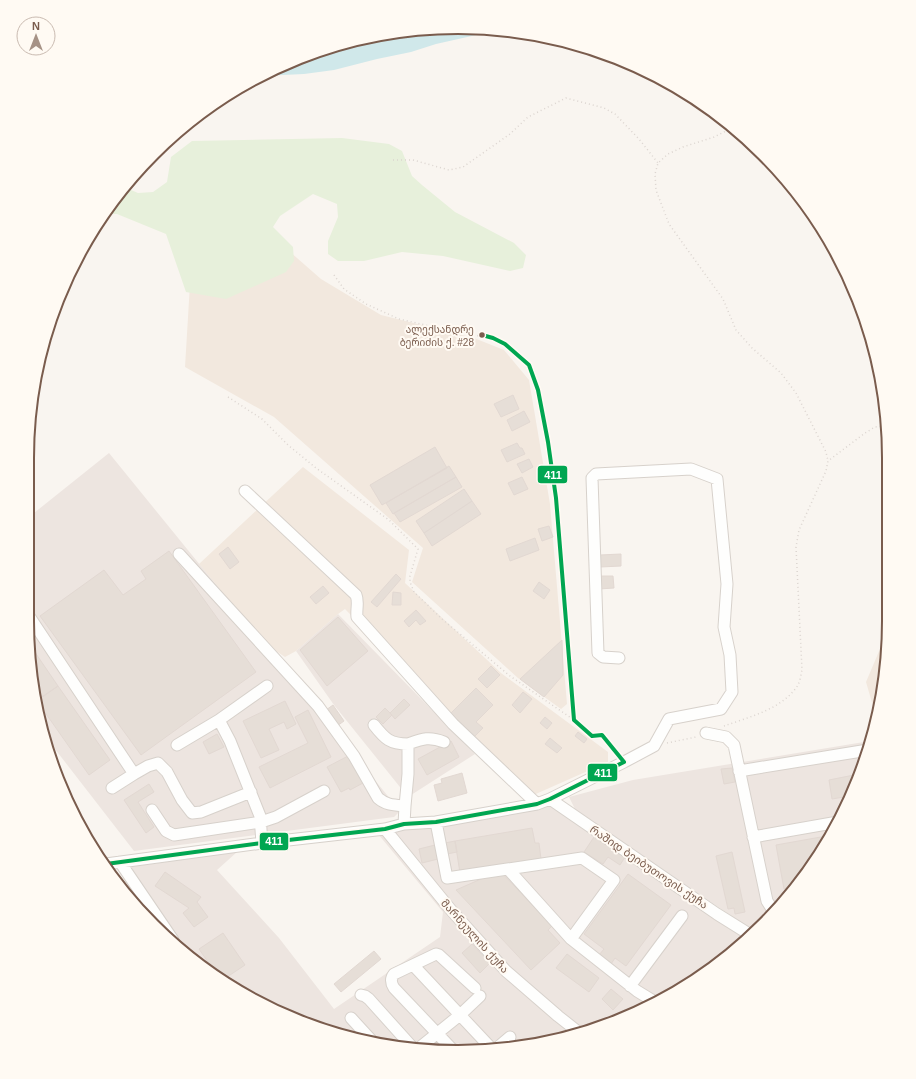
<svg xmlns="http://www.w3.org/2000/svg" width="916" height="1079" font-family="Arial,'Noto Sans Georgian',sans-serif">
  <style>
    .residential { fill: #f2e8de }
    .industrial { fill: #ede5e0 }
    .green { fill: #e7f0db }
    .water { fill: #d0e8ea }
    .building { fill: #e6ded7; stroke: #e2d8d2 }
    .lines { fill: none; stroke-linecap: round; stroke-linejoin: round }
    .minor-casing { stroke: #d7d1cb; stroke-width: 13 }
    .path { stroke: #dcd5d0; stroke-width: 1.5; stroke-dasharray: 1 3; stroke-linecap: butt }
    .minor { stroke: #fefefd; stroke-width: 11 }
    .bus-1-casing { stroke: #fffaf3; stroke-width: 7 }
    .bus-1 { stroke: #00a651; stroke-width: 4 }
    .bus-dot { fill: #7a5c4d; stroke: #fffaf3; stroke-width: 1.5 }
    .labels { text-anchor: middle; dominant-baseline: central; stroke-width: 4; stroke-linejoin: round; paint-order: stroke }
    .bus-label { font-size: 10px; fill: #7a5c4d; stroke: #fffaf3; text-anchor: end }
    .street-label { font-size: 11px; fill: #7a5c4d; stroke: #fffaf3 }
    .rim { fill: none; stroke: #7a5c4d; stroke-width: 2 }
    .line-badge { stroke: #fffaf3; stroke-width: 1.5 }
    .badge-label { font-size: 11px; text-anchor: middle; font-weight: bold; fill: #fff }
  </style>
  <rect width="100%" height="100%" fill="#f9f5f0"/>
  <path class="residential" d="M289,251L321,279L381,315L474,338L504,350L529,380L550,504L567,704L561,709L518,678L412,582L423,548L274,417L185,367L190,284Z
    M303,467L409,550L405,583L501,673L608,752V762L529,797L345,609L338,614L296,651L285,657L264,643L199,564Z
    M888,630V649L875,713L866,682Z"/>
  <path class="industrial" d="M109,453L400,811L394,817L134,851L41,731L27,621L29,517Z
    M338,614L475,754L408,797L334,705L296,651Z
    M870,741L866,759L831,837L782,905L754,930L739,921L576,811L569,797L633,780Z
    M550,804L746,936L698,979L623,1019L514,1048H402L319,1029L218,979L148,917H149L130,867L237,852L217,870L279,938L334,1009L440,937L443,912L378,834L415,828Z"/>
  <path class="green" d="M342,138L389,144L402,151L412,176L422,185L455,212L514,243L526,255L523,268L510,271L443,256L402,252L364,261H338L328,254V241L338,217L337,204L313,194L280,216L273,227L293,247L294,261L286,272L226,299L186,292L166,234L117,214H105L116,196L124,187L138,193L153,192L167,182L171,157L192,141Z
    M113,874H115L149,917H148L134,905Z"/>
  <path class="water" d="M458,27L494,31L436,44L411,52L377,59L334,70L304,74L262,76L293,60L374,35Z"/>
  <path class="building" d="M513,395L519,409L501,417L494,404Z
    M524,411L530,422L512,431L507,420Z
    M517,443L520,448H522L525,454L507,462L501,450Z
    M435,447L447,468L382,505L370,485Z
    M529,459L533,467L522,473L517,464Z
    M449,466L456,477L393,514L386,503Z
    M456,477L462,487L400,522L394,513Z
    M522,477L528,489L514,495L508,483Z
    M464,489L472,501L424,533L416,521Z
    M472,501L481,514L432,546L424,533Z
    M549,526L553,537L542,541L538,529Z
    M535,538L539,550L510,561L506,549Z
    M228,547L239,562L230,569L219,554Z
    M169,551L256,672L141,755L40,616L104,570L123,595L146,579L141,571Z
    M621,554V566L600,567V555Z
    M396,574L401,579L377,607L371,602Z
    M598,576H613L614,588L599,589Z
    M539,582L550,590L544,599L533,591Z
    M323,586L329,593L316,604L310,597Z
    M393,592L401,593V605H392Z
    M416,610L426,621L420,625L416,620L409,627L404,621Z
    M338,617L368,651L327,686L300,650Z
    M562,640L563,675L544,697L520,679Z
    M30,645L58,686L37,700Z
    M491,666L500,675L487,688L478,679Z
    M58,686L110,760L89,775L37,701Z
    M476,688L493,705L476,722L483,728L473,738L449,715Z
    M523,692L532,699L520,713L512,705Z
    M404,699L410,705L395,719L390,713Z
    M285,701L296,724L287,729L284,722L269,729L279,750L261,758L243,721Z
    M333,705L344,721L337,726L326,710Z
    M385,708L392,715L383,724L376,717Z
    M308,710L331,757L270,788L259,767L308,743L295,717Z
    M545,717L552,723L547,729L540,723Z
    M578,732L587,739L584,743L575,736Z
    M217,734L224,747L209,754L203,742Z
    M550,738L562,748L557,753L545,744Z
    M451,741L459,757L427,775L418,759Z
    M348,756L363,783L350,790L349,788L341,792L327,767Z
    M732,768L735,782L724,784L721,769Z
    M462,773L467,793L438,801L434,785L442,783L441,779Z
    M859,774L850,796L832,799L829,780Z
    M149,784L154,792L138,802L154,827L146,833L124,800Z
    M532,828L535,843H539L541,859L460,873L455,841Z
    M832,835L795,888L784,889L776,845Z
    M594,837L625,857L620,865L608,857L603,864L584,852Z
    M455,841L457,852L447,854L445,843Z
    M435,845L438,859L422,863L419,849Z
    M732,852L745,912L735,914L734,908L728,909L716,856Z
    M165,872L201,897L197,902L208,917L194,927L183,913L189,908L155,886Z
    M501,872L552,926L548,930L560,943L531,970L456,890L481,879Z
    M628,874L671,905L626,966L615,958L611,964L599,955L604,949L584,934Z
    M223,933L245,965L221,981L199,949Z
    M472,944L490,963L480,973L462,953Z
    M374,951L381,959L341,992L334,984Z
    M567,954L599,978L589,992L556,968Z
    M611,989L623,999L613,1010L602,999Z"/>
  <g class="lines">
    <defs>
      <path id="minor" d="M245,491L356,595C359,602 356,609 357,617L453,724L537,804
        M179,554L318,706L354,756L378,798C386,805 394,805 405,806
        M27,613L134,774L148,766L158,763L167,772L182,800L192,813L201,812L251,792
        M219,720L230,741L260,816L262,843
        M374,725C385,739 390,744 408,744V774L405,806L404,824
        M706,733L726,737L734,745L767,901L774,912
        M408,744C422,739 429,736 444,742
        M177,745L219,720L267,686
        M739,771L868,750
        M112,788L134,774
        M550,799L717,914L749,934
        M152,810L166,831L174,835L261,822L276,817L324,791
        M436,822L447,878L582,858L614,880L571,939
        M385,829L451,910L506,971L558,1016L577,1031
        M753,837L838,822
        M120,862L173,940
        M106,864L262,843L385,829L404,824L436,822L537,804L550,799L624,762L654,746L669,719L721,709L732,692L730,655L724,627L727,584L717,479L691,469L596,474L592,478L598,653L603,657L619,658
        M508,869L571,939L637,991L655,1002
        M413,965L491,1048
        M630,986L682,916
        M361,995L365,996L369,999L413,1048
        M351,1018L372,1041
        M419,1048L460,1015L480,996
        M451,1048L394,988C391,983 390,979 394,974L436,954L439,955L475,988
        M497,1048L510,1037"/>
    </defs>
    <use href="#minor" class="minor-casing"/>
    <path class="path" d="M732,128L714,137L683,147L668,154L658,163L655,174L656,190L669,224L723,299L736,330L752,348L781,373L796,393L826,452L828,461
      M393,160H413L449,170L463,167L510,134L528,117L566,98L604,108L615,114L639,139L658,163
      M334,275L344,289L366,304L399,319L460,333L493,338L505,344L529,365L538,390L548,442L556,498L574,720
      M228,397L262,419L288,445L316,468L389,520L418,549L410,576V582L414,592L442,619L510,676L574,720L592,736L602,735L618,754
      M724,726C749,717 783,709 798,685C800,681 801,675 802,670L796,547L799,530L826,471L828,461L865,433L875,427L886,426
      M667,743L696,737"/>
    <use href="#minor" class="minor"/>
    <defs>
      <path id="bus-1" d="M106,864L262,843L385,829L404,824L436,822L537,804L550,799L624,762L602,735L592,736L574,720L556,498L548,442L538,390L529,365L505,344L493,338L482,335"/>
    </defs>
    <use href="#bus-1" class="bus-1-casing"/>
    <use href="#bus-1" class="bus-1"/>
  </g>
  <circle class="bus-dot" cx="482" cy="335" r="3.5"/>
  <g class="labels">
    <g class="bus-label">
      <text x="474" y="329">ალექსანდრე<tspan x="474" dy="13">ბერიძის ქ. #28</tspan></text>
    </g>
    <g class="street-label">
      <text transform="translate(649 867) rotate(34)">რაშიდ ბეიბუთოვის ქუჩა</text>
      <text transform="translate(475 936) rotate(48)">მარნეულის ქუჩა</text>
    </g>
  </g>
  <path d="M0 0H916V1079H0ZM458 34H458A424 424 0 0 1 882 458V621A424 424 0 0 1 458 1045H458A424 424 0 0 1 34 621V458A424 424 0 0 1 458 34Z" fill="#fffaf3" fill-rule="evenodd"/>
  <path class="rim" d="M458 34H458A424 424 0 0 1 882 458V621A424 424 0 0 1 458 1045H458A424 424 0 0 1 34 621V458A424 424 0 0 1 458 34Z"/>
  <g class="line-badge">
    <rect x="537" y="465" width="31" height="19" rx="4" fill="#00a651"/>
    <rect x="587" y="763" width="31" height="19" rx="4" fill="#00a651"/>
    <rect x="259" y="832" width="30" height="19" rx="4" fill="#00a651"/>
  </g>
  <g class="badge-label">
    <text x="553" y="479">411</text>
    <text x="603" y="777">411</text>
    <text x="274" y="845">411</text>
  </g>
  <g transform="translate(36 36)"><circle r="19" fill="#fffaf3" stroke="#cabbb1"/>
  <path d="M0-3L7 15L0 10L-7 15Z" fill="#a69286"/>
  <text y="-6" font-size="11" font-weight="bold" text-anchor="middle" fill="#7a5c4d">N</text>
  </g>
</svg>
